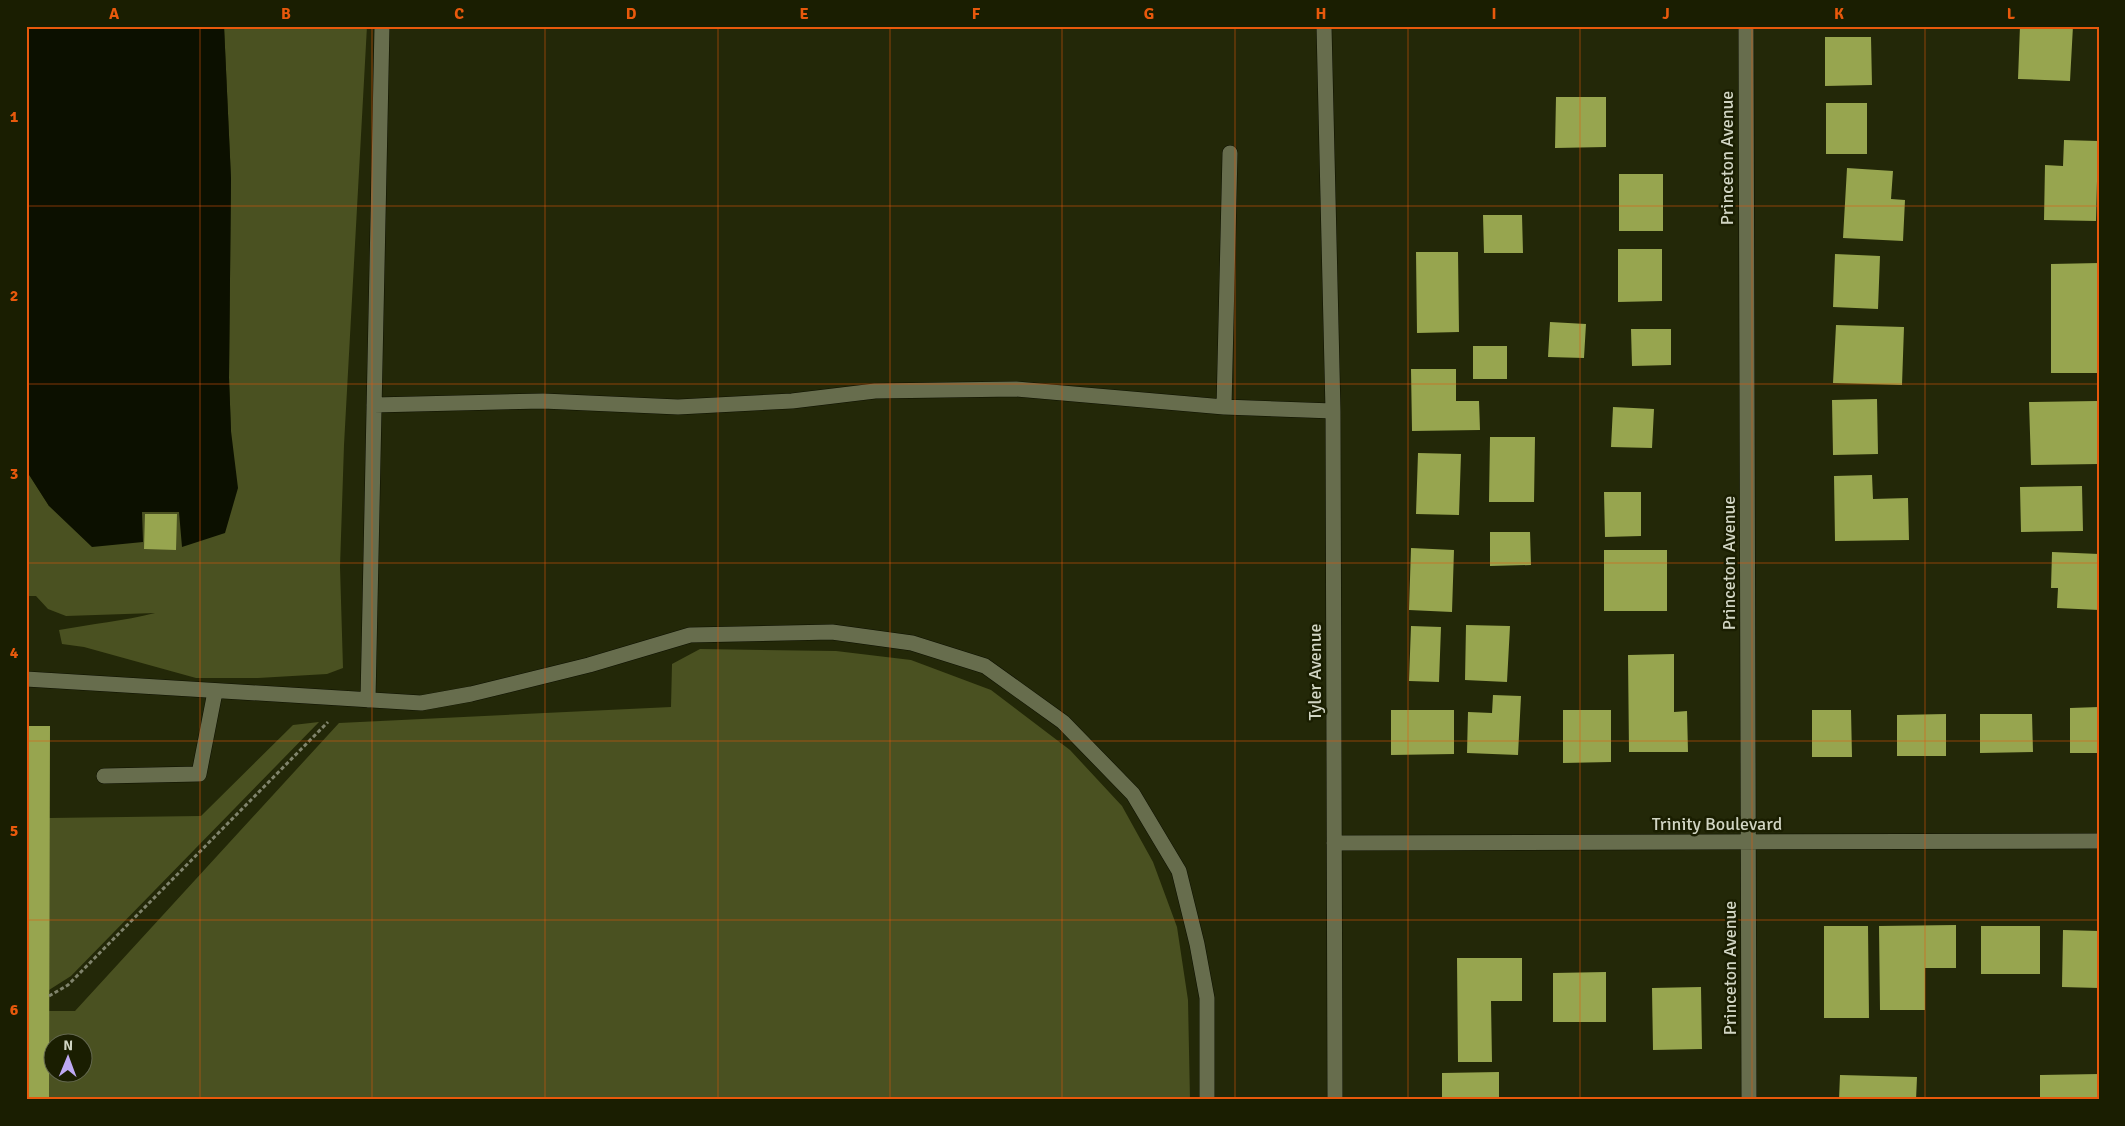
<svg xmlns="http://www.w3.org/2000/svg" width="2125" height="1126" font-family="Signika,sans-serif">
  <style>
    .green { fill: #4a5121; fill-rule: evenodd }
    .water { fill: #0c1000 }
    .building { fill: #97a54f }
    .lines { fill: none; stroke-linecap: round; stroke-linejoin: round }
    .minor-casing { stroke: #0d1000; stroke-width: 16 }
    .path { stroke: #80846c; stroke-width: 3; stroke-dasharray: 4 2.5; stroke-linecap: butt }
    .minor { stroke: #676d4d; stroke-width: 15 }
    .grid { fill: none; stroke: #e8590c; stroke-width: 1; stroke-opacity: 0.55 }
    .labels { text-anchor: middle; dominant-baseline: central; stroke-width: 5; stroke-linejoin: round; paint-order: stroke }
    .street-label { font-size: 18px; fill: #d1d5c3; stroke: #1a1e01 }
    .neatline { fill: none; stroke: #e8590c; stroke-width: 2 }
    .grid-label { font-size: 16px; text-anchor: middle; font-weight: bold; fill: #e8590c }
  </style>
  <rect width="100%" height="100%" fill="#232808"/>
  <path class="green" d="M224,26H367L344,445L340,567L343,668L327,674L258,678H196L84,647L62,644L59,630C91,624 124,621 155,613L66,616L48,609L36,596H26V470L49,506L142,512H179L231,431L229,378L231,179Z
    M700,649L836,651L911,660L991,690L1070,750L1122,806L1153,862L1177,927L1188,1000L1190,1100H49V1011H75L339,723L671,707L672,664ZM52,1044H82V1074H52Z
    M319,722L71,976L49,990V818L201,816L293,725Z"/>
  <path class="water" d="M26,26H224L231,179L229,378L231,431L238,488L225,533L182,547L179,512H142L143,542L92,547L49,506L26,470Z"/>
  <path class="building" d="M2020,26H2073L2070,81L2018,79Z
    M1825,37H1871L1872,85L1825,86Z
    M1556,97H1606V147L1555,148Z
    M1826,103H1867V154H1826Z
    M2064,140L2098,141L2096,221L2044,220L2045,165L2063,166Z
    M1847,168L1893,171L1891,199L1905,200L1903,241L1843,238Z
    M1619,174H1663V231H1619Z
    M1483,215H1522L1523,253H1484Z
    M1618,249H1662V301L1618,302Z
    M1416,252H1458L1459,332L1417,333Z
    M1835,254L1880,256L1878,309L1833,307Z
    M2099,263V373H2051V264Z
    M1550,322L1586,324L1584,358L1548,357Z
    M1836,325L1904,327L1902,385L1833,383Z
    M1631,329H1671V365L1632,366Z
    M1473,346H1507V379H1473Z
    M1411,369H1456V401H1479L1480,430L1412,431Z
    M1877,399L1878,454L1833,455L1832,400Z
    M2097,401L2099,464L2031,465L2029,402Z
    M1613,407L1654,409L1652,448L1611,447Z
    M1490,437H1535L1534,502H1489Z
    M1418,453L1461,454L1459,515L1416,514Z
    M1872,475L1873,499L1908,498L1909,540L1835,541L1834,476Z
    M2082,486L2083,531L2021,532L2020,487Z
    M1604,492H1641V536L1605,537Z
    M145,514H177L176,550L144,549Z
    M1490,532H1530L1531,565L1490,566Z
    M1411,548L1454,550L1452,612L1409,610Z
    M1604,550H1667V611H1604Z
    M2052,552L2099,554V610L2057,608L2058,588H2051Z
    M1466,625L1510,626L1507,682L1465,680Z
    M1411,626L1441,627L1439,682L1409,681Z
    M1674,654V712L1687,711L1688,752H1629L1628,655Z
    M1493,695L1521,696L1518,755L1467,753L1468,712L1492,713Z
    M2099,707V753H2070V708Z
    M1391,710H1454V754L1391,755Z
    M1563,710H1611V762L1563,763Z
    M1812,710H1851L1852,757H1812Z
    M1946,714V756H1897V715Z
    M1980,714H2032L2033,752L1980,753Z
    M26,726H50L49,1100H26Z
    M1956,925V968H1925V1010H1880L1879,926Z
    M1824,926H1868L1869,1018H1824Z
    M1981,926H2040V974H1981Z
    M2063,930L2099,931V988L2062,987Z
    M1457,958H1522V1001H1491L1492,1062H1458Z
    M1606,972V1022H1553V973Z
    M1701,987L1702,1049L1653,1050L1652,988Z
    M1499,1072V1100H1442V1073Z
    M2099,1074V1100H2040V1075Z
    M1840,1075L1917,1077L1916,1100H1839Z"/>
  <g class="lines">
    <defs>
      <path id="minor" d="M1324,26L1333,411L1335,1100
        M1746,26L1749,1100
        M374,405L543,401L678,407L792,401L875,391L1016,389L1224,407L1333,411
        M1224,407L1230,153
        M26,679L421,703L471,694L589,665L690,635L832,632L912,643L985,666L1063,722L1133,794L1179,871L1197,944L1207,998V1100
        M368,700L382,26
        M104,776L199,774L215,692
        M1334,843L2099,841"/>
    </defs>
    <use href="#minor" class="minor-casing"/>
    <path class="path" d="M49,996L68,985L328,722"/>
    <use href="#minor" class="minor"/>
  </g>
  <path class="grid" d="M200,26V1100M372,26V1100M545,26V1100M718,26V1100M890,26V1100M1062,26V1100M1235,26V1100M1408,26V1100M1580,26V1100M1752,26V1100M1925,26V1100M26,206H2099M26,384H2099M26,563H2099M26,741H2099M26,920H2099"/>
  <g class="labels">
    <g class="street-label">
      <text transform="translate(1727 158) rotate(-90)">Princeton Avenue</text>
      <text transform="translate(1729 563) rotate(-90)">Princeton Avenue</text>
      <text transform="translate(1315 672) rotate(-90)">Tyler Avenue</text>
      <text x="1717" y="824">Trinity Boulevard</text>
      <text transform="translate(1730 968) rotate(-90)">Princeton Avenue</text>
    </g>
  </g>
  <rect width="2125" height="1126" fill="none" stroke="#1a1e01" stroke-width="55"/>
  <g transform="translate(68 1058) rotate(1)"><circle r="24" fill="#1a1e01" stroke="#63674f"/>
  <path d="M0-4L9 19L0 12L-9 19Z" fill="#bea9f4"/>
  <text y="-8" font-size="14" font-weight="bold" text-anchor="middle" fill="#d1d5c3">N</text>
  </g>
  <rect x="28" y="28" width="2070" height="1070" class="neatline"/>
  <g class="grid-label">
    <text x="114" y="19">A</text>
    <text x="286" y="19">B</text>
    <text x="459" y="19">C</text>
    <text x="631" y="19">D</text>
    <text x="804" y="19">E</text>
    <text x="976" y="19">F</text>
    <text x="1149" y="19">G</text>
    <text x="1321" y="19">H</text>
    <text x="1494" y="19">I</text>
    <text x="1666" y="19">J</text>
    <text x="1839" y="19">K</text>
    <text x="2011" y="19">L</text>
    <text x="14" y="122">1</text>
    <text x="14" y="301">2</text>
    <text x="14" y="479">3</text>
    <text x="14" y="658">4</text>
    <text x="14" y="836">5</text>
    <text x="14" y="1015">6</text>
  </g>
</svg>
